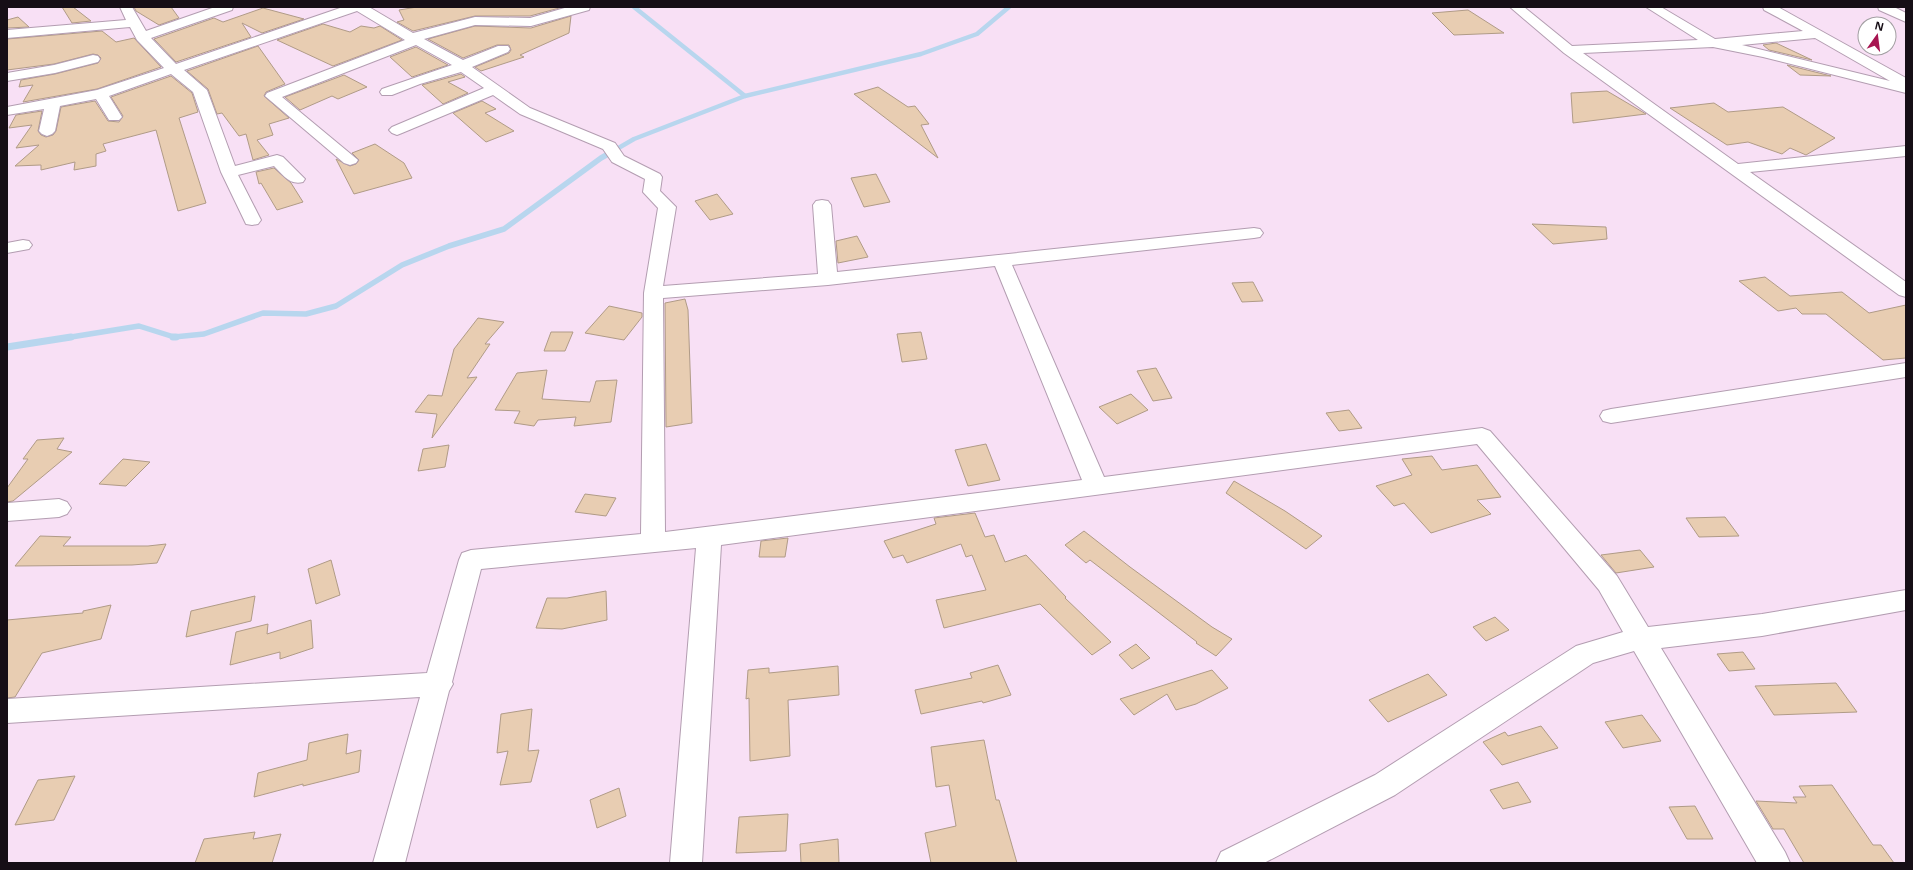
<svg xmlns="http://www.w3.org/2000/svg" width="1913" height="870" font-family="'Open Sans',sans-serif">
  <style>
    .lines { fill: none; stroke-linecap: round; stroke-linejoin: round }
    .stream-far2 { stroke: #b8d6ee; stroke-width: 4.5 }
    .stream-far1 { stroke: #b8d6ee; stroke-width: 5.5 }
    .stream { stroke: #b8d6ee; stroke-width: 7 }
    .building { fill: #e8cdb2; stroke: #b09b87 }
    .minor-casing { stroke: #b39db1; stroke-width: 2 }
    .minor { fill: #fff; fill-rule: evenodd }
  </style>
  <rect width="100%" height="100%" fill="#f8e0f5"/>
  <g class="lines">
    <path class="stream-far2" d="M634,7L745,96
      M615,150L634,139L745,96L921,54L977,34L1009,7"/>
    <path class="stream-far1" d="M65,338L139,326L174,337L204,334L263,313L306,314L336,306L402,265L449,246L504,229L601,158L617,149"/>
    <path class="stream" d="M173,337H176
      M7,347L71,337"/>
  </g>
  <path class="building" d="M62,7H73L91,21L72,23Z
    M134,7H171L179,18L159,25L136,11Z
    M417,7H563L530,16H475L413,31L397,22L404,20L399,10Z
    M263,8L304,19L262,33L242,23L251,37L176,62L154,39L214,18L223,22Z
    M1468,10L1504,33L1454,35L1432,13Z
    M571,16L569,33L520,55L524,57L481,71L475,67L509,53L511,50L509,45H497L463,58L428,39L475,26L531,28Z
    M18,17L29,27L7,28V20Z
    M323,24L350,32L361,26L374,28L380,26L402,40L333,66L277,40Z
    M102,31L116,42L134,38L161,67L97,89L23,102L33,85L19,87L21,80L55,74L98,63L101,58L98,55L93,54L54,64L7,70V39Z
    M1776,43L1812,60L1769,50L1763,45Z
    M258,46L285,84L266,92L264,96L289,118L269,124L273,135L257,140L269,155L253,160L246,134L239,136L222,113L217,114L208,89L187,71Z
    M416,47L448,65L412,77L390,57Z
    M1787,65L1831,76L1800,75Z
    M461,74L465,77L448,82L468,93L443,104L422,85Z
    M344,75L367,87L338,99L332,96L300,110L285,97Z
    M171,76L192,93L198,112L179,118L206,203L178,211L156,130L103,144L106,151L96,154V166L74,170L75,162L41,170V165L15,166L39,145L16,148L32,125L9,128L16,115L42,111L38,131L41,135L46,137L53,135L56,131L61,107L95,101L108,121L119,122L123,116L111,97Z
    M878,87L908,107L915,106L929,124L921,125L938,158L854,94Z
    M1607,91L1646,114L1573,123L1571,93Z
    M482,101L496,109L485,113L514,131L486,142L453,113Z
    M1714,103L1728,112L1783,107L1835,138L1806,155L1790,148L1782,154L1748,142L1727,145L1670,108Z
    M375,144L404,163L412,178L354,194L336,159L350,166L356,164L359,160L352,153Z
    M274,168L291,183L303,202L277,210L261,183L259,184L256,172Z
    M876,174L890,202L864,207L851,178Z
    M717,194L733,214L710,220L695,201Z
    M1532,224L1606,227L1607,239L1553,244Z
    M857,236L868,257L838,263L836,241Z
    M1765,277L1790,296L1842,292L1869,313L1906,305V358L1883,360L1826,314H1802L1796,308L1778,311L1739,281Z
    M1253,282L1263,301L1242,302L1232,283Z
    M685,299L688,310L692,423L666,427L665,303Z
    M609,306L642,313V317L624,340L585,333Z
    M478,318L504,322L485,344H490L467,378L477,377L432,438L437,414L415,412L428,395L442,396L454,349Z
    M551,332H573L565,351H544Z
    M921,332L927,359L902,362L897,334Z
    M1156,368L1172,398L1153,401L1137,371Z
    M547,370L542,399L590,402L596,381L617,380L611,422L574,426L576,417L538,420L534,426L514,423L520,411L495,410L517,373Z
    M1131,394L1148,410L1117,424L1099,407Z
    M1349,410L1362,428L1339,431L1326,413Z
    M64,438L57,449L72,452L13,501L7,502V488L28,459H23L37,440Z
    M986,444L1000,480L968,486L955,450Z
    M449,445L445,467L418,471L423,449Z
    M1432,456L1442,470L1477,465L1501,497L1477,500L1491,514L1431,533L1404,503L1394,506L1376,486L1412,475L1402,459Z
    M123,459L150,462L126,486L99,484Z
    M1234,481L1285,511L1322,536L1306,549L1226,493Z
    M585,494L616,498L606,516L575,512Z
    M975,513L985,537L994,535L1005,562L1026,555L1066,597L1065,598L1111,642L1092,655L1040,604L944,628L936,600L986,590L972,555L966,557L961,544L907,563L903,555L893,558L884,541L936,524L934,518Z
    M1725,517L1739,536L1699,537L1686,518Z
    M1084,531L1130,567L1212,627L1232,639L1216,656L1196,643L1197,642L1090,560L1086,563L1065,545Z
    M40,536L71,537L63,546H148L166,544L157,563L132,565L15,566Z
    M788,538L785,557H759L761,541Z
    M1640,550L1654,567L1616,573L1601,555Z
    M331,560L340,595L316,604L308,569Z
    M606,591L607,620L562,629L536,628L547,598H567Z
    M255,596L251,621L186,637L191,611Z
    M111,605L101,639L42,653L15,697L7,698V620L83,613V611Z
    M1495,617L1509,630L1486,641L1473,627Z
    M311,620L313,648L280,659V652L230,665L236,632L268,624L267,634Z
    M1136,644L1150,658L1132,669L1119,655Z
    M1743,652L1755,669L1729,671L1717,654Z
    M998,665L1011,695L983,703L982,701L921,714L915,690L972,678L970,673Z
    M838,666L839,695L788,700L790,756L750,761L749,698L746,699L748,670L769,668V673Z
    M1212,670L1228,688L1196,704L1176,710L1167,694L1134,715L1120,699Z
    M1428,674L1447,695L1388,722L1369,700Z
    M1836,683L1857,712L1774,715L1755,686Z
    M532,709L528,751L539,750L531,782L500,785L508,751L497,753L501,714Z
    M1642,715L1661,741L1623,748L1605,722Z
    M1541,726L1558,748L1502,765L1483,742L1505,732L1508,736Z
    M348,734L346,754L361,750L359,772L303,786V784L254,797L258,773L307,760L309,743Z
    M984,740L996,800H999L1017,863H931L925,833L956,826L949,785L936,787L931,747Z
    M75,776L54,820L15,825L38,780Z
    M1518,782L1531,802L1503,809L1490,790Z
    M1832,785L1873,845H1881L1894,863H1804L1784,829H1773L1756,801L1797,803L1793,797H1806L1799,786Z
    M619,788L626,816L597,828L590,800Z
    M1695,806L1713,839H1687L1669,807Z
    M788,814L786,851L736,853L739,817Z
    M255,832L253,839L281,834L272,863H195L204,839Z
    M838,839L839,863H801L800,844Z"/>
  <g class="lines">
    <defs>
      <path id="minor" d="M120,7H132L146,31L215,7H233L232,10L151,38L176,64L343,7H369L413,33L475,17L530,18L568,7H590L589,10L531,26L475,25L424,39L463,60L498,46H508L510,49L508,52L472,67L530,108L615,143L624,156L660,174L662,177L660,191L676,207L663,286L818,274L813,205L816,201L822,200L828,201L831,205L837,272L1254,228L1260,229L1263,233L1260,237L1254,238L1012,265L1104,477L1482,428L1490,431L1617,576L1648,627L1762,614L1906,590V610L1762,636L1661,648L1785,852L1790,863H1757L1634,651L1593,663L1395,795L1264,863H1216L1221,852L1375,775L1576,646L1623,632L1599,590L1477,444L721,545L702,863H670L696,548L481,569L452,682L453,684L449,691L405,863H373L420,697L7,723V699L427,673L459,560L462,553L471,550L641,534L644,293L658,208L643,192L645,179L612,162L603,149L520,114L493,95L402,133L397,135L392,133L389,130L392,127L484,88L461,72L420,84L392,95H382L380,92L382,89L452,65L416,45L282,97L358,160L356,163L350,165L344,163L265,96L267,93L405,40L357,11L184,70L207,90L235,166L277,155L283,157L305,179L303,182C290,186 282,174 274,166L238,175L261,220L258,224L252,225L246,224L221,172L193,92L171,74L109,96L122,117L119,120H109L96,99L60,106L55,131L52,134L47,136L42,134L39,131L44,109L7,115V107L97,90L164,68L137,40L130,27L7,38V30L126,20ZM995,266L1082,480L665,532L663,298L828,285Z
        M1510,7H1524L1572,46L1698,40L1646,7H1661L1715,39L1803,31L1764,10L1763,7H1778L1906,78V93L1763,57L1713,47L1583,53L1738,164L1906,146V156L1750,172L1906,282V297L1899,295L1564,53ZM1815,38L1890,81L1742,45Z
        M1878,7H1894L1906,13V22L1879,10Z
        M93,55L98,56L100,59L98,62L55,73L7,81V73L54,65Z
        M23,240L29,241L32,245L29,249L7,253V243Z
        M1906,363V377L1611,423L1603,421L1600,416L1603,411L1611,409Z
        M59,499L67,502L71,508L67,514L59,517L7,521V503Z"/>
    </defs>
    <use href="#minor" class="minor-casing"/>
    <use href="#minor" class="minor"/>
  </g>
  <rect width="1913" height="870" fill="none" stroke="#160e16" stroke-width="16"/>
  <g transform="translate(1877 36) rotate(14)"><circle r="19" fill="#ffffff" stroke="#a29fa2"/>
  <path d="M0-3L7 15L0 10L-7 15Z" fill="#a71551"/>
  <text y="-6" font-size="11" font-weight="bold" text-anchor="middle" fill="#160e16">N</text>
  </g>
</svg>
